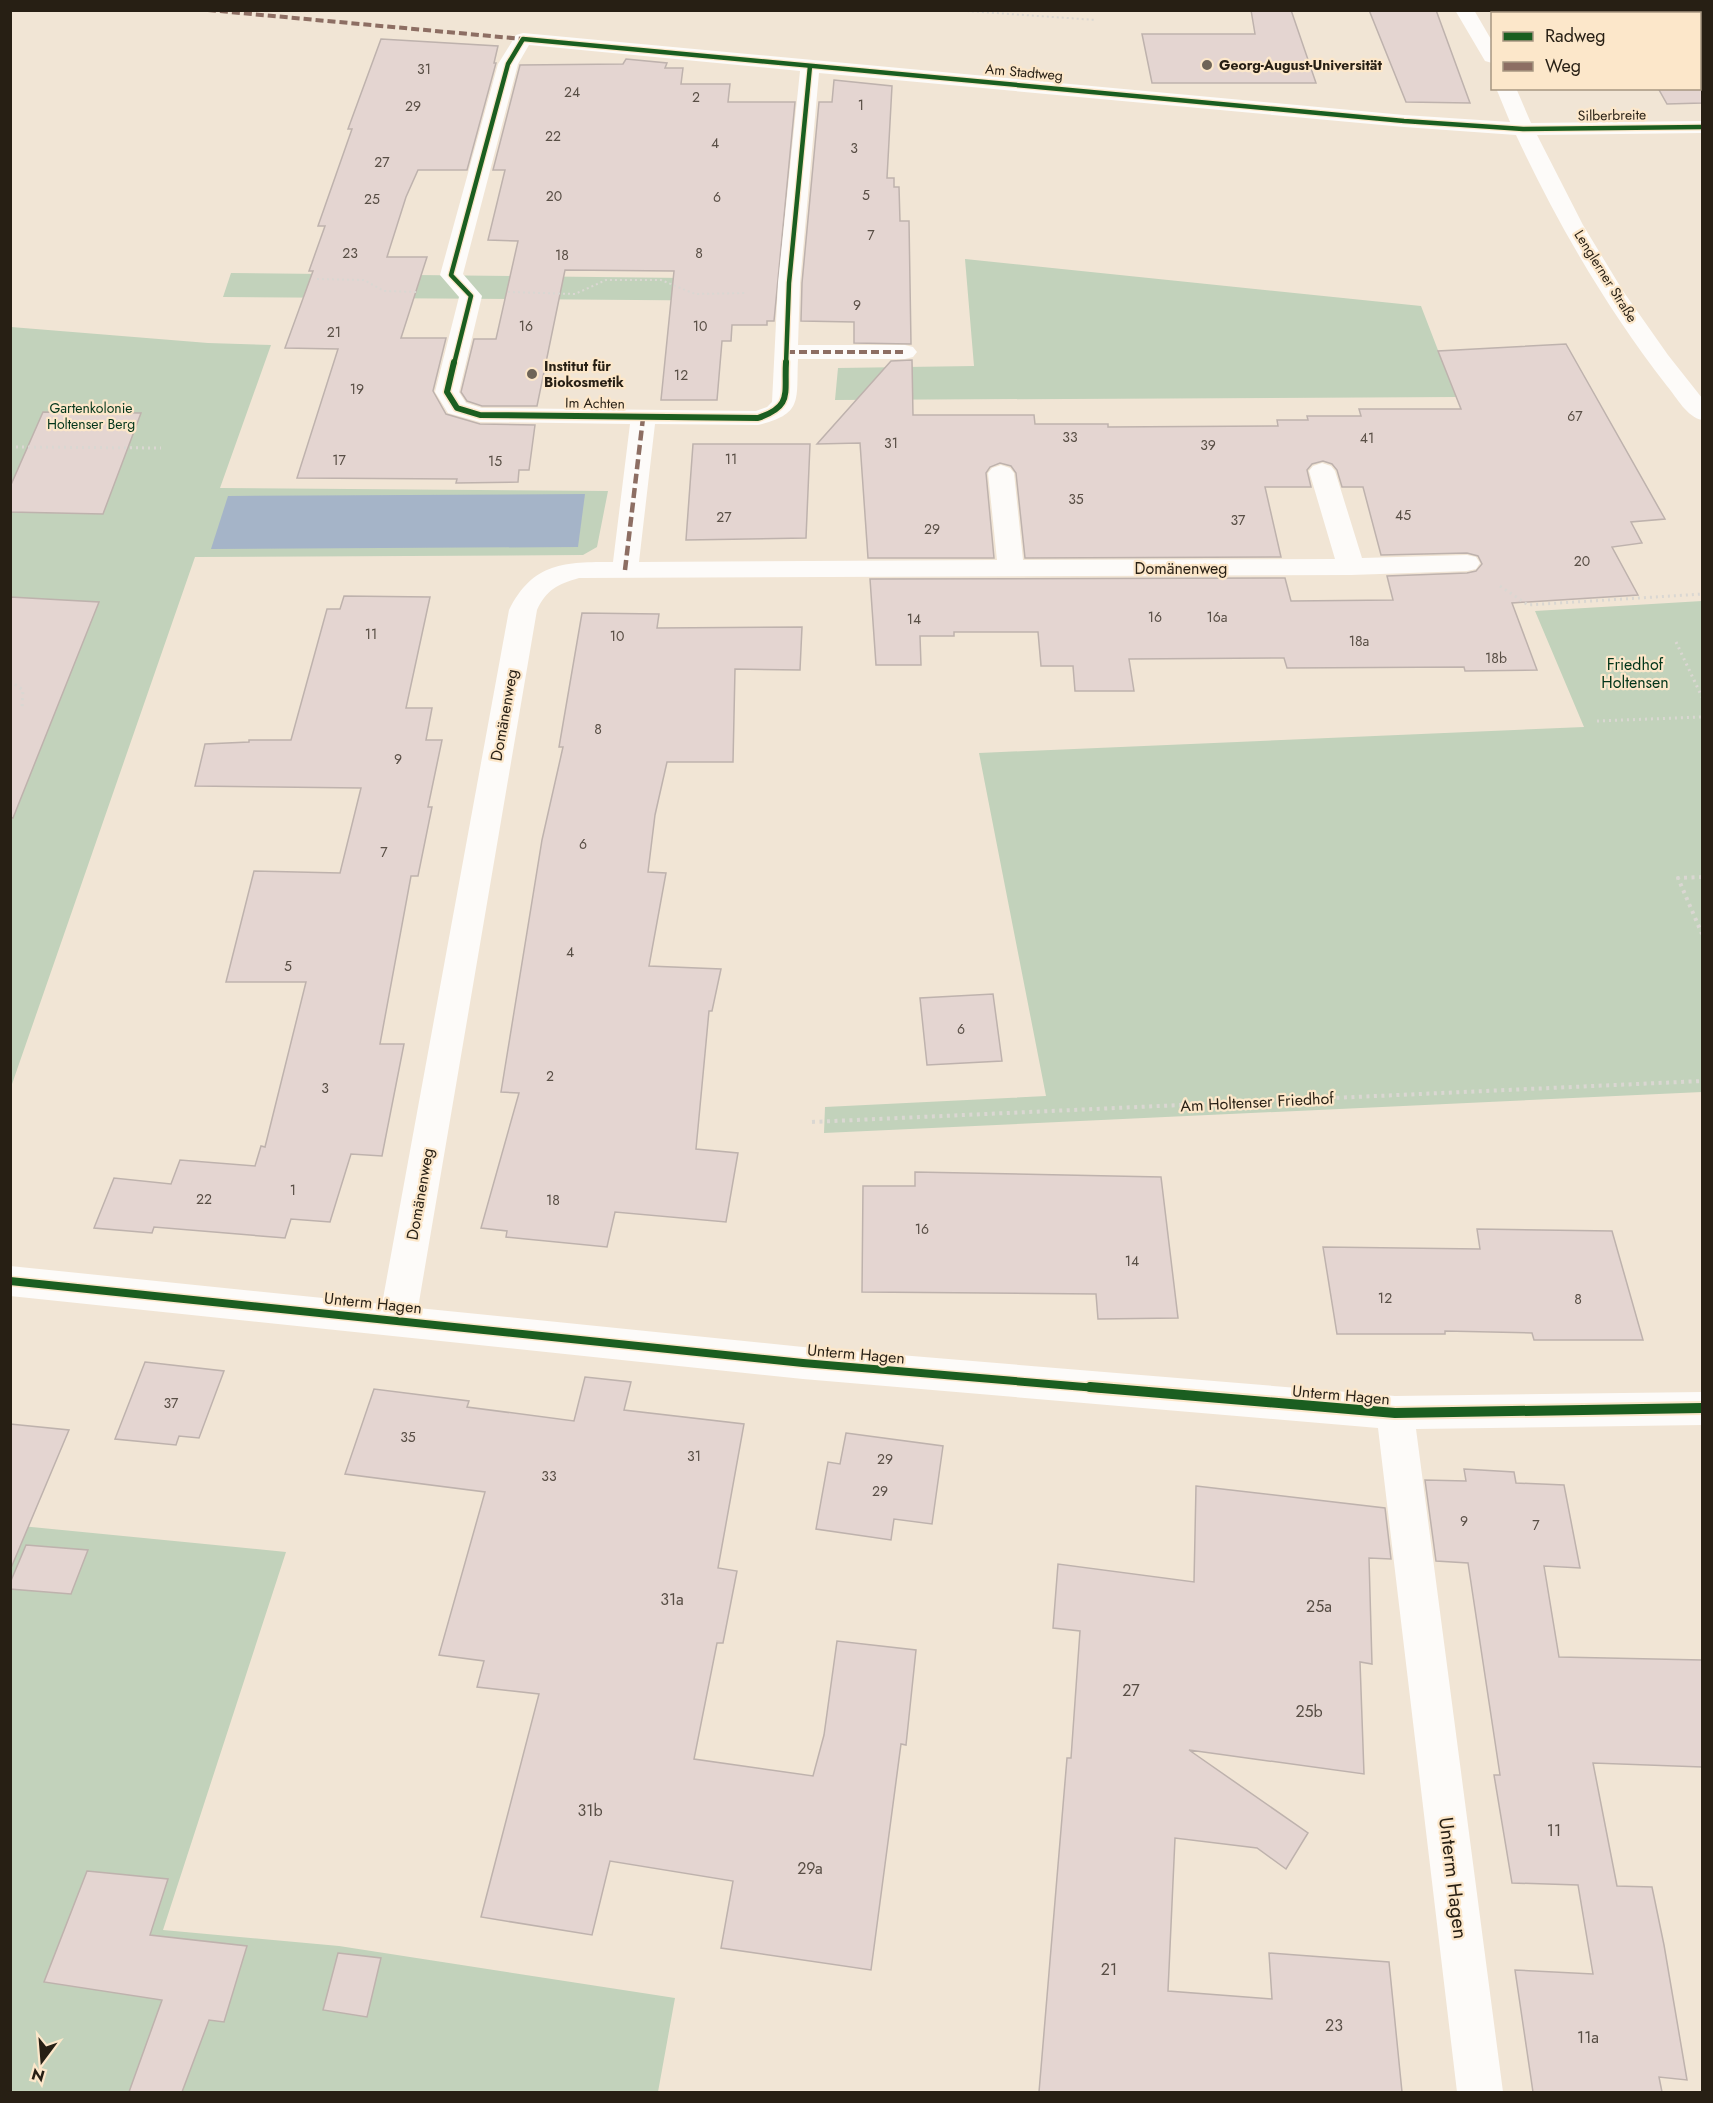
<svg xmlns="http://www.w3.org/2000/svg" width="1713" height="2103" font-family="Jost,sans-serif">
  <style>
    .green { fill: #c2d2bb }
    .water { fill: #a5b4c8 }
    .building { fill: #e4d5d1; stroke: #beb2ad; stroke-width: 1.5 }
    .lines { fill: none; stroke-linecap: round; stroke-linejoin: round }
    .path-far2 { stroke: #dad7d2; stroke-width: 2; stroke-dasharray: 2 3; stroke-linecap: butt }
    .path-far1 { stroke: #dad7d2; stroke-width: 3; stroke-dasharray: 2 4; stroke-linecap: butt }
    .path { stroke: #dad7d2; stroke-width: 4; stroke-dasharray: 3 4.5; stroke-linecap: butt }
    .minor { fill: #fdfbf9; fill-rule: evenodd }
    .quiet-far1 { stroke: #8d6e63; stroke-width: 4; stroke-dasharray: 8 4; stroke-linecap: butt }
    .quiet { stroke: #8d6e63; stroke-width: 4.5; stroke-dasharray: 10 4.5; stroke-linecap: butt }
    .cycleway-far3-casing { stroke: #fce7ca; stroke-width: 7 }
    .cycleway-far2-casing { stroke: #fce7ca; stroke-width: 9 }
    .cycleway-far1-casing { stroke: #fce7ca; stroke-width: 11 }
    .cycleway-casing { stroke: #fce7ca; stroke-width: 14 }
    .cycleway-far3 { stroke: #1b5e20; stroke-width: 4.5 }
    .cycleway-far2 { stroke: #1b5e20; stroke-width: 6 }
    .cycleway-far1 { stroke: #1b5e20; stroke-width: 8 }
    .cycleway { stroke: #1b5e20; stroke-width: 10 }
    .poi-dot { fill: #6e6458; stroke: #fce7ca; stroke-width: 2 }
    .labels { text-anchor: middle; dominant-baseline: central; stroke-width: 4.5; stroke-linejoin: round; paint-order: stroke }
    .far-poi-label { font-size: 14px; font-weight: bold; fill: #271f14; stroke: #fce7ca; text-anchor: start }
    .number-label { font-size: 14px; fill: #584e45 }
    .far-street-label { font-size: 14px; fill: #271f14; stroke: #fce7ca }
    .far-park-label { font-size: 14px; fill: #02351a; stroke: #fce7ca }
    .street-label { font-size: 16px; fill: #271f14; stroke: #fce7ca }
    .park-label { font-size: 16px; fill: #02351a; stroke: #fce7ca }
    .near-number-label { font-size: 16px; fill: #584e45 }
    .near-street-label { font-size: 20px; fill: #271f14; stroke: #fce7ca }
  </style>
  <rect width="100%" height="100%" fill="#f1e5d5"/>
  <path class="green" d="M965,259L1421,306L1456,397L835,400L838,368L974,366Z
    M231,273L685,278L774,301L223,297Z
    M11,327L208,343L271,345L220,488L608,491L597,547L583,555L195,557L11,1087Z
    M1702,601V1092L824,1133L825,1107L1046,1096L979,753L1584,727L1535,611Z
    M11,1525L286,1552L163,1930L339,1946L675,1998L658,2092H11Z"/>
  <path class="water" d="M585,494L578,547L211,549L228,496Z"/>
  <path class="building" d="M1251,10H1291L1316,83H1152L1142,34H1255Z
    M1369,10H1436L1470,103L1406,102Z
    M381,39L498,46L494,63H496L467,170H418L406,197L387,257H427L401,338H446L433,391L446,414L480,424L535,425L529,470H519L518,482L456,483L457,479L297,478L338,349L285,348L313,271H309L325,226H318L352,129H348Z
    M1700,57H1702V103L1667,104L1658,88H1700Z
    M626,59L667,63L665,68H683L681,84H730L728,102H795L774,321H767V325H732L731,341H722L717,400H661L674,271L565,270L537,406H482L467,401L461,392L474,339H496L518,241L488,240L505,170H493L520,65L623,64Z
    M834,80L892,86L887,178H894V187H899L900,221H909L911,344L854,343V322L801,321L802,283L819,102H832Z
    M1566,344L1665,519L1631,522L1642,543L1612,547L1638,595L1512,603L1537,670L1465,671L1464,667L1287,668L1284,658L1129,659L1134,691H1075L1073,666H1041L1038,632H954V636H920L921,665H876L870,579L1285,578L1291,601L1393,600L1387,576L1467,573L1476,571L1482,564L1478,556L1467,553L1381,555L1363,487H1342L1337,470L1332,464L1323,461L1312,464L1307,470L1311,487H1265L1281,557L1025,558L1016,473L1011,466L1000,463L990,467L986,473L994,558H868L860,443L817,444L891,361L912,360L913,415H1034L1035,424H1108V427L1278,426L1277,420H1308L1307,416H1361L1359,409H1461L1438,351Z
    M43,412L141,413L103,514L10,512V487Z
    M693,444H810L806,538L686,540Z
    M344,596L430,597L406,708H432L426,740H442L428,807H432L418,876H411L380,1044H404L382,1156L351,1154L330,1222L291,1219L285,1238L154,1227L152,1233L94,1228L114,1178L171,1184L180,1160L255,1166L261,1146L265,1147L306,982H226L254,871L340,873L361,788L195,786L205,744L249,742V740H291L327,609H340Z
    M10,597L99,602L13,818L10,817Z
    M582,613L659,614L657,628L802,627L800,670L735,669L733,762H667L655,815L648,872L666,873L649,966L721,969L712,1011H709L696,1149L738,1153L726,1222L615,1212L607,1247L506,1237L507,1231L481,1228L519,1093L501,1092L542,840L563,747H559Z
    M993,994L1002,1061L927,1065L920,998Z
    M915,1172L1161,1177L1178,1318L1098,1319L1096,1294L862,1292L863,1186H915Z
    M1477,1229L1612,1231L1643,1340H1534L1532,1333L1445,1331V1334H1337L1323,1247L1480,1249Z
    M145,1362L224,1371L199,1438L179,1436L176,1445L115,1439Z
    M585,1377L631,1382L624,1410L744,1424L718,1568L737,1571L723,1643H717L694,1759L813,1776L824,1735L837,1641L916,1650L906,1745L901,1744L871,1970L721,1948L733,1881L610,1861L592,1935L481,1917L539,1694L477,1687L484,1661L439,1655L485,1492L345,1474L374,1389L469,1401L467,1407L574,1421Z
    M10,1424L69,1430L11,1568H10Z
    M846,1433L943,1446L932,1524L894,1519L891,1540L816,1529L828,1462L840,1464Z
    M1464,1469L1514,1472L1516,1483L1564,1485L1580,1568L1544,1566L1559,1657L1702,1660V1767L1593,1763L1617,1886L1652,1887L1664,1945L1687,2080L1659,2077L1662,2092H1533L1515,1970L1593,1974L1578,1885L1512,1883L1494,1775H1500L1468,1563L1436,1561L1425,1480L1466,1481Z
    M1196,1486L1385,1508L1391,1559L1369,1558L1372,1664L1360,1662L1364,1774L1189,1750L1308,1833L1286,1869L1257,1848L1175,1838L1168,1991L1272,1999L1269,1953L1389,1962L1402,2092H1039L1067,1758H1071L1080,1631L1053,1628L1058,1564L1194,1582Z
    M26,1545L88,1550L71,1594L10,1589V1583Z
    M87,1871L168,1879L150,1935L247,1946L224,2022L209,2020L182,2092H129L162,2000L44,1982Z
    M338,1953L381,1958L367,2017L323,2010Z"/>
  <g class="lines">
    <path class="path-far2" d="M952,10L1096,20
      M317,279L364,280L384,291L418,292
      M508,292L575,294L606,280H661L695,294L747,293"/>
    <path class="path-far1" d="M10,447L161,448
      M1500,586L1528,605L1702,594
      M1676,642L1702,697
      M10,681L23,690L22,708
      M1597,721L1702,717"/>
    <path class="path" d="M1702,877L1678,878L1702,934
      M812,1122L1702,1081"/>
    <path class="minor" d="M1455,10H1474L1492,41V63L1485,61Z
      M523,33L1404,115L1510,122L1496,88H1516L1531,123L1702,121V133L1537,135L1583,225L1623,291L1668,355L1702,398V420C1687,417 1677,398 1667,386C1607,309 1557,223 1516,135L1404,127L819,73L800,283L798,345H905L913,347L917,352L913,357L905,359H798C796,400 804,414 758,425L655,424L639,562L997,560L988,473L992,468L1001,465L1010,468L1014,473L1023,560L1335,559L1309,471L1313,466L1322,463L1331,466L1335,471L1362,558L1467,555L1476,557L1480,563L1476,569L1467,571L1351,575L579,578C558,584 546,590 537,610L418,1308L803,1347L1395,1396L1702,1392V1425L1416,1429L1503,2092H1457L1378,1428L803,1379L10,1296V1266L382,1304L509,610C533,562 565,562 613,562L630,424L480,422L448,413L435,392L459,297L440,275L498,64L516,35ZM529,45L800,71L778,283L772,402L767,407L756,411L482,408L466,403L459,392L482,296L463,274L518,64Z"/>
    <path class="quiet-far1" d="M208,10L523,39L520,42
      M787,352H905"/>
    <path class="quiet" d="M625,570L643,418"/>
    <defs>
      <path id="cycleway-far3" d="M454,364L471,296L451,275L508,64L523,39L1404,121L1523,129L1702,127
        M786,364L789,283L810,66"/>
      <path id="cycleway-far2" d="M454,362L447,392L457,408L480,415L758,418C793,406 784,394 786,362"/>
      <path id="cycleway-far1" d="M10,1281L803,1363L1108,1389"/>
      <path id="cycleway" d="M1090,1387L1395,1413L1702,1408"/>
    </defs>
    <use href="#cycleway-far3" class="cycleway-far3-casing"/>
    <use href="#cycleway-far2" class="cycleway-far2-casing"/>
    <use href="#cycleway-far1" class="cycleway-far1-casing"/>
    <use href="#cycleway" class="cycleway-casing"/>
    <use href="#cycleway-far3" class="cycleway-far3"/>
    <use href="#cycleway-far2" class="cycleway-far2"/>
    <use href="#cycleway-far1" class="cycleway-far1"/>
    <use href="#cycleway" class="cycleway"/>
  </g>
  <g class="poi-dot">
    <circle cx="1207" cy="65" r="6"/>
    <circle cx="532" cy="374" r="6"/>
  </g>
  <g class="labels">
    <g class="far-poi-label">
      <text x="1219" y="65">Georg-August-Universität</text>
      <text x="544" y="366">Institut für<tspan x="544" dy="16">Biokosmetik</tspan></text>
    </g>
    <g class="number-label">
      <text x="424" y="69">31</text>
      <text x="572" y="92">24</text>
      <text x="696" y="97">2</text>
      <text x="861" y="105">1</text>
      <text x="413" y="106">29</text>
      <text x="553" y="136">22</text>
      <text x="715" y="143">4</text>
      <text x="854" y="148">3</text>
      <text x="382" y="162">27</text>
      <text x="866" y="195">5</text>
      <text x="554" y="196">20</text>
      <text x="717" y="197">6</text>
      <text x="372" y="199">25</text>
      <text x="871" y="235">7</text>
      <text x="350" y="253">23</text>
      <text x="699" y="253">8</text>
      <text x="562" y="255">18</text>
      <text x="857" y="305">9</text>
      <text x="526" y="326">16</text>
      <text x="700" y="326">10</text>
      <text x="334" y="332">21</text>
      <text x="681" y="375">12</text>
      <text x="357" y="389">19</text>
      <text x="1575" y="416">67</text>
      <text x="1070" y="437">33</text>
      <text x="1367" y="438">41</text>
      <text x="891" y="443">31</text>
      <text x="1208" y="445">39</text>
      <text x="731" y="459">11</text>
      <text x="339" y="460">17</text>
      <text x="495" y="461">15</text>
      <text x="1076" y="499">35</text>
      <text x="1403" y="515">45</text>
      <text x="724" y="517">27</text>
      <text x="1238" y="520">37</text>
      <text x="932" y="529">29</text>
      <text x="1582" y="561">20</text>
      <text x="1155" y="617">16</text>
      <text x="1217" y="617">16a</text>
      <text x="914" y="619">14</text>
      <text x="371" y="634">11</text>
      <text x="617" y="636">10</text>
      <text x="1359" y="641">18a</text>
      <text x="1496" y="658">18b</text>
      <text x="598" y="729">8</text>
      <text x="398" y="759">9</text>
      <text x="583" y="844">6</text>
      <text x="384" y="852">7</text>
      <text x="570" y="952">4</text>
      <text x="288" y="966">5</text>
      <text x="961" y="1029">6</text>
      <text x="550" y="1076">2</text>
      <text x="325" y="1088">3</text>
      <text x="293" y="1190">1</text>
      <text x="204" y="1199">22</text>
      <text x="553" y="1200">18</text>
      <text x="922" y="1229">16</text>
      <text x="1132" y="1261">14</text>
      <text x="1385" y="1298">12</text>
      <text x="1578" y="1299">8</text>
      <text x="171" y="1403">37</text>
      <text x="408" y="1437">35</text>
      <text x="694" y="1456">31</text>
      <text x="885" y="1459">29</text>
      <text x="549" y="1476">33</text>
      <text x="880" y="1491">29</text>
      <text x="1464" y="1521">9</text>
      <text x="1536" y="1525">7</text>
    </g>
    <g class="far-street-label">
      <text transform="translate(1024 72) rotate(5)">Am Stadtweg</text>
      <text transform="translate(1612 115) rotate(-1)">Silberbreite</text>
      <text transform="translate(1606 276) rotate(58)">Lenglerner Straße</text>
      <text transform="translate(595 403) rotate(1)">Im Achten</text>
    </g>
    <g class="far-park-label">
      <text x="91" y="408">Gartenkolonie<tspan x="91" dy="16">Holtenser Berg</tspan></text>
    </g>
    <g class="street-label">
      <text x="1181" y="568">Domänenweg</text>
      <text transform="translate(504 715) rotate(-80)">Domänenweg</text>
      <text transform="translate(1257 1102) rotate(-3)">Am Holtenser Friedhof</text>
      <text transform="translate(420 1194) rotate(-80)">Domänenweg</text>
      <text transform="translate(373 1303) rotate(6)">Unterm Hagen</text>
      <text transform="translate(856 1354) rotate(5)">Unterm Hagen</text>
      <text transform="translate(1341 1395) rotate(5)">Unterm Hagen</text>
    </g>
    <g class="park-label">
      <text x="1635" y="664">Friedhof<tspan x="1635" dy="18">Holtensen</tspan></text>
    </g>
    <g class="near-number-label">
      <text x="672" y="1599">31a</text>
      <text x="1319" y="1606">25a</text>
      <text x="1131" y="1690">27</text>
      <text x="1309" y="1711">25b</text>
      <text x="590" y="1810">31b</text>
      <text x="1554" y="1830">11</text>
      <text x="810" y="1868">29a</text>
      <text x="1109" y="1969">21</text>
      <text x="1334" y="2025">23</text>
      <text x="1588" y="2037">11a</text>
    </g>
    <g class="near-street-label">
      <text transform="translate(1453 1878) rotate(83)">Unterm Hagen</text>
    </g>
  </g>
  <rect width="1713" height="2103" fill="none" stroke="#271f14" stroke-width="24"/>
  <rect x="1491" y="12" width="210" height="78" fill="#fce7ca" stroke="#a79781" stroke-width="1.5"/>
  <rect x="1503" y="32" width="30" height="9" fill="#1b5e20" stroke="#a79781" stroke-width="1.5"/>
  <text x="1545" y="42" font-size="18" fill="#271f14">Radweg</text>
  <rect x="1503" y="62" width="30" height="9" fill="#8d6e63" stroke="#a79781" stroke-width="1.5"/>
  <text x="1545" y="72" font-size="18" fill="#271f14">Weg</text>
  <g transform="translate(42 2061) rotate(196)" stroke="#fce7ca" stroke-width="4.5" paint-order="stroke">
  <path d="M0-4.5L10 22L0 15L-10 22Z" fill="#271f14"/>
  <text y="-9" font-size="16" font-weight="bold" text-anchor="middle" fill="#271f14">N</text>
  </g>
</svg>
